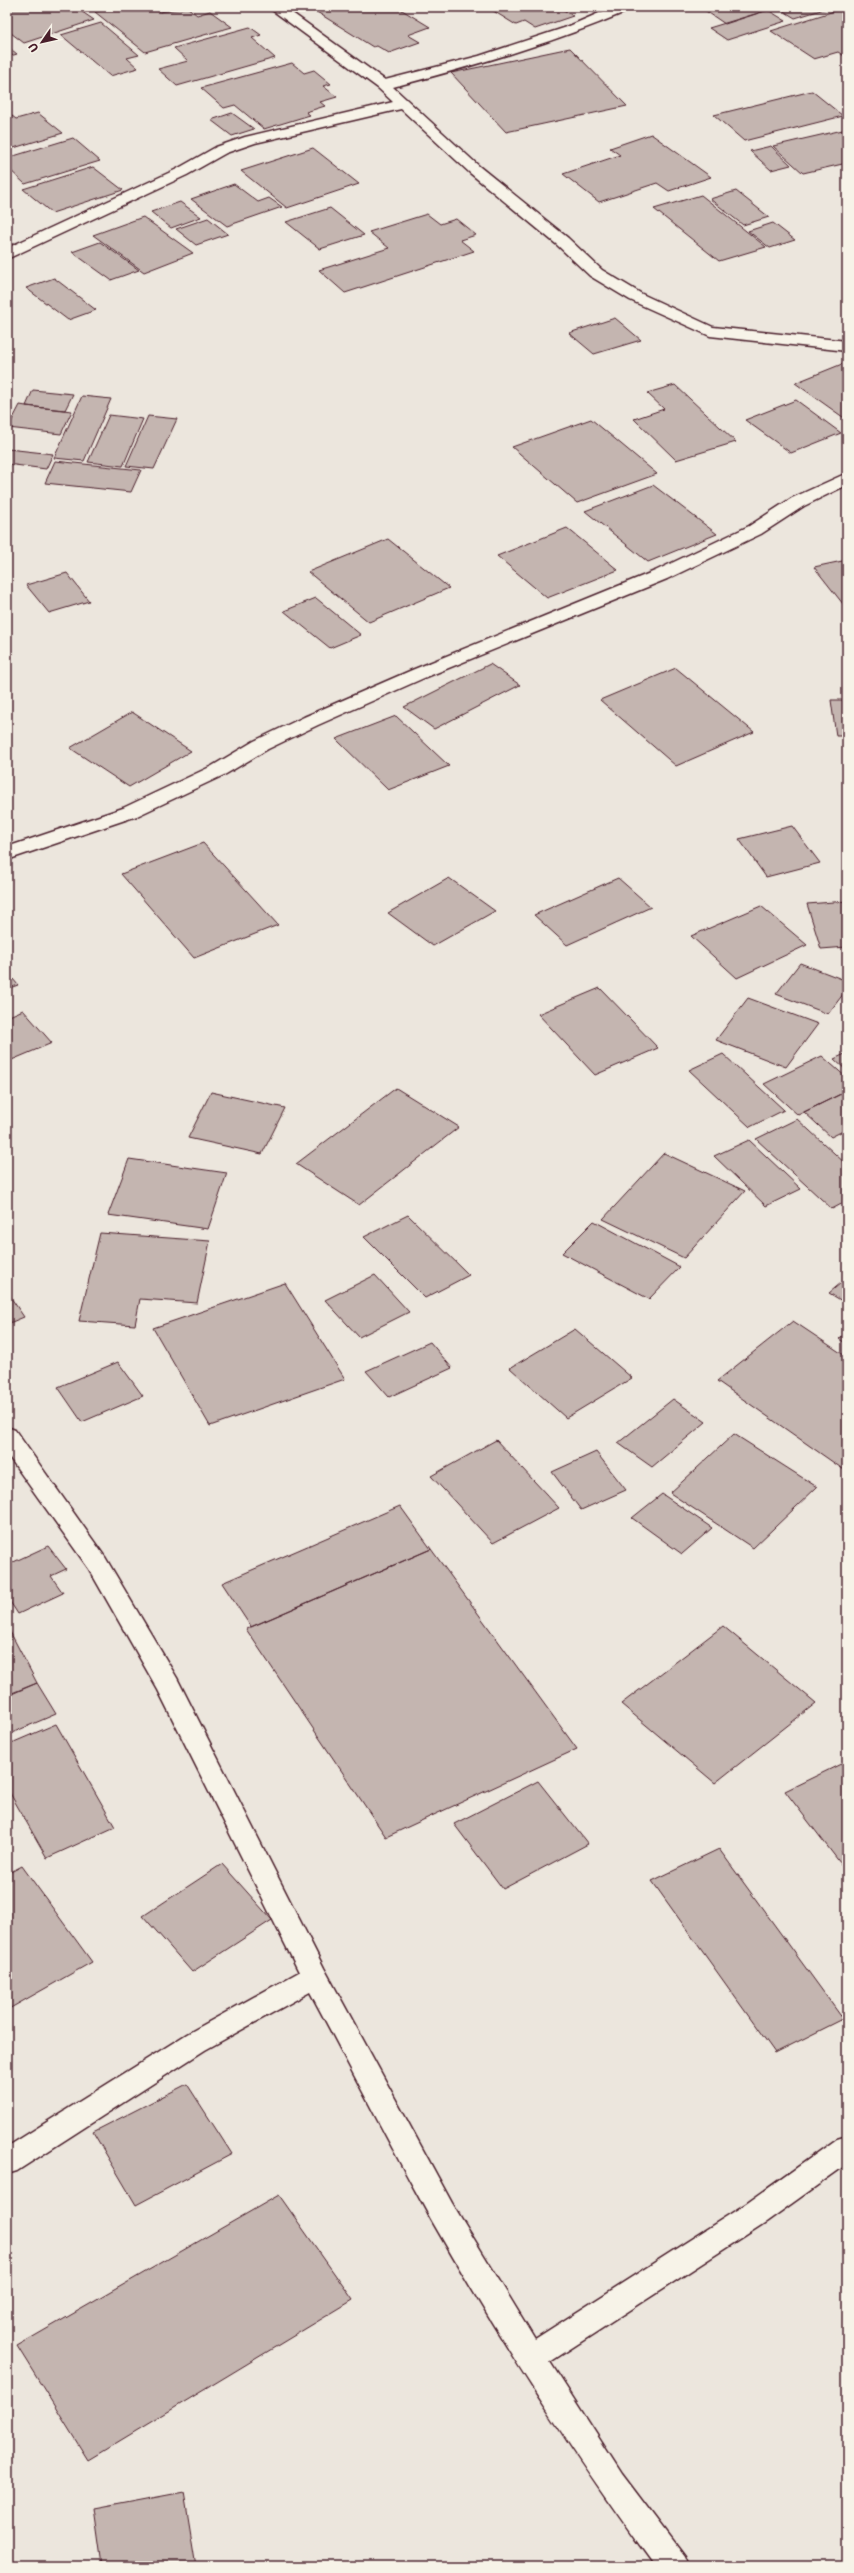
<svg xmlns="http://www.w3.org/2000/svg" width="854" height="2573" font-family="'Playpen Sans',sans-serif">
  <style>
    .building { fill: #c4b5b0; stroke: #4a1f2b }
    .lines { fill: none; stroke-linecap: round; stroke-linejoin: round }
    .minor-casing { stroke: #4a1f2b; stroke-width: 3 }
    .minor { fill: #f7f3e8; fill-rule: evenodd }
  </style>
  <rect width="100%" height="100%" fill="#ece6dd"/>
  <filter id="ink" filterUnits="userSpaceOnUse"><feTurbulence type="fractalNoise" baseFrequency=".025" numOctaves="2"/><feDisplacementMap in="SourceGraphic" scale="8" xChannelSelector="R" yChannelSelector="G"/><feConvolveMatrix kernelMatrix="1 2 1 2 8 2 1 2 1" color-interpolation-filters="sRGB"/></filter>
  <g filter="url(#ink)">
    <path class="building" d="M12,7H75L94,20L24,43L7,30V9Z
      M113,7H153L160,12L187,7L197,15L210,11L232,27L145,52L95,12Z
      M319,7H397L430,27L408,35L420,42L389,53L377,46L373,47L312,9Z
      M487,7H559L573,16L535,29L524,22L516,25Z
      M700,7H764L768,10L725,24Z
      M777,7H831L795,18Z
      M847,7L846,57L838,52L814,59L771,31Z
      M768,10L786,21L727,40L709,28Z
      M101,23L139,55L127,58L138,68L110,76L61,35Z
      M250,27L261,35L252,38L275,58L177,86L158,69L188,61L174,48Z
      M7,46L17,54L7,57Z
      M570,48L627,106L506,132L451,73Z
      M292,63L304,73L314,70L331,84L323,86L337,97L320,102L325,106L306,112L310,115L264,129L235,105L224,108L201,88Z
      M812,91L843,116L744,141L714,115Z
      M7,112L16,119L38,113L63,133L7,150Z
      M232,113L254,129L232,136L211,120Z
      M847,129V163L803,173L773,146Z
      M651,134L711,177L669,191L657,183L599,202L563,174L620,155L610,148Z
      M73,138L100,161L25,184L7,167V158Z
      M771,146L791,165L771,170L750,151Z
      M313,148L359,184L287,208L241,171Z
      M93,167L123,190L52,213L23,189Z
      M234,184L258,202L269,198L282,207L227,226L191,199Z
      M736,191L769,217L743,225L710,199Z
      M701,195L766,247L719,261L654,209Z
      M180,202L201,217L171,228L151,212Z
      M330,208L364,235L320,249L286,222Z
      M427,214L440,224L456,219L476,235L460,240L474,251L345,293L319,270L389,248L369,232Z
      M143,217L193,253L144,272L93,235Z
      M208,218L228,234L196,245L176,229Z
      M773,223L795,240L770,248L748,231Z
      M100,242L139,270L111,280L72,252Z
      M54,278L96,310L68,320L26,288Z
      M615,318L641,340L594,354L569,333Z
      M847,362V420L795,383Z
      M675,385L736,442L676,460L634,419L664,409L647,393Z
      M33,390L73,394L65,410L26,406Z
      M82,396L111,399L84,461L54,458Z
      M796,400L841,433L791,453L745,420Z
      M20,405L26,406L72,411L61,434L8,428Z
      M109,415L143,419L123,466L88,462Z
      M148,416L177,419L154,469L126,466Z
      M591,419L657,474L577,503L512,447Z
      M8,449L53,454L46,469L7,464Z
      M55,461L141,470L131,492L45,483Z
      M653,485L717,534L648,562L585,511Z
      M567,528L618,570L547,598L497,556Z
      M388,539L449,588L369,622L308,572Z
      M847,560V609L814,567Z
      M67,573L89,601L49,613L26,585Z
      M316,598L361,635L330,648L284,611Z
      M490,664L520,685L434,729L404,707Z
      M676,668L754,732L676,766L600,700Z
      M831,700H847V736H836Z
      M132,712L191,751L129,787L70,748Z
      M396,716L449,766L388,790L336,739Z
      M792,826L820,863L766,877L739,839Z
      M203,843L278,925L194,958L121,874Z
      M449,878L495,911L433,946L388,913Z
      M618,878L651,907L567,945L534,915Z
      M847,901V947L821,949L807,904Z
      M761,906L807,945L737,978L691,936Z
      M800,963L847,981V989L828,1014L776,994Z
      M7,972L18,985L7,989Z
      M600,988L658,1048L595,1075L538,1014Z
      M748,998L818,1024L786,1067L716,1040Z
      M23,1010L52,1043L7,1062V1017Z
      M847,1053V1071L834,1059Z
      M723,1054L784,1110L750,1127L689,1070Z
      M822,1056L847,1078V1091L798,1115L764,1084Z
      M396,1088L459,1127L359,1205L296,1164Z
      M847,1091V1129L831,1137L804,1112Z
      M211,1092L285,1108L262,1154L188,1138Z
      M797,1119L847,1165V1201L832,1209L756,1139Z
      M749,1140L801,1189L766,1206L714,1156Z
      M664,1153L745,1191L684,1258L603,1219Z
      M129,1159L227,1173L208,1229L108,1215Z
      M408,1215L469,1275L425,1298L364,1237Z
      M594,1221L680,1267L649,1299L562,1253Z
      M100,1233L210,1241L197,1303L140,1299L135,1325L79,1321Z
      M375,1275L409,1312L359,1337L325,1300Z
      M847,1278V1304L829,1293Z
      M285,1283L345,1379L210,1426L153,1328Z
      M7,1292L24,1317L7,1324Z
      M793,1321L847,1357V1472L717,1381Z
      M575,1329L632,1378L566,1418L510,1368Z
      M847,1332V1344L839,1339Z
      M430,1342L452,1368L389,1397L366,1371Z
      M118,1362L143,1396L82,1422L58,1387Z
      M673,1399L706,1422L652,1467L618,1443Z
      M734,1434L817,1487L753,1548L670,1493Z
      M496,1440L559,1508L493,1543L431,1476Z
      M596,1452L626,1490L581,1510L552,1472Z
      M662,1494L712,1528L682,1554L632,1518Z
      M400,1506L431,1549L251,1627L222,1583Z
      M48,1546L66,1569L51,1576L63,1593L18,1614L7,1597V1565Z
      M431,1549L577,1749L386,1837L246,1629Z
      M7,1626L37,1683L7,1695Z
      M723,1626L816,1703L715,1783L621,1704Z
      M37,1683L56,1714L7,1735V1696Z
      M56,1724L115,1827L47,1858L7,1788V1745Z
      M847,1761V1872L785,1791Z
      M538,1781L588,1844L503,1889L454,1824Z
      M719,1849L843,2019L775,2053L652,1881Z
      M222,1864L272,1920L192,1972L143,1916Z
      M22,1866L92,1962L7,2010V1874Z
      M187,2084L232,2154L136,2205L93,2132Z
      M279,2195L353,2300L88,2460L17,2346Z
      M184,2492L196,2566H102L94,2509Z"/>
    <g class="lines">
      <defs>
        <path id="minor" d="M268,7H284L385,80L479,56L567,27L613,7H632L630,10C553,43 474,66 393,87L480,167L568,238L602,270L642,294L713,327L847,341V351L710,336L630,300L590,276L556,244L470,173L401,109L255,143L226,153L187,175L7,259V248L177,169L216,147L245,137L393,102L378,88Z
          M847,473V485L804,506L761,534L667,579L424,678L318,725L268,749L226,774L137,816L7,860V847L123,808L212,766L254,741L304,717L412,670L655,571L749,526L792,498Z
          M7,1427L15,1430L105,1557L177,1678L324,1968L452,2203L535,2339L746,2204L837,2139L847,2136V2164L766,2222L550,2362L622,2474L684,2556L688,2566H655C574,2456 500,2340 432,2221C390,2146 351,2068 310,1992L205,2050L17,2171L7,2174V2147L187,2034L299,1972L158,1690L89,1569L7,1454Z"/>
      </defs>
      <use href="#minor" class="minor-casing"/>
      <use href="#minor" class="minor"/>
    </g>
  </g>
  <rect width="854" height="2573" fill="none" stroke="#f7f3e8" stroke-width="24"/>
  <rect x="12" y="12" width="830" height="2549" fill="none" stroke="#4a1f2b" stroke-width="1.5" filter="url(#ink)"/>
  <g transform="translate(42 42) rotate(236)" stroke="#f7f3e8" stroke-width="3" paint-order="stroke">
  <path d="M0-3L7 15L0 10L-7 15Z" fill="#4a1f2b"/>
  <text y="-6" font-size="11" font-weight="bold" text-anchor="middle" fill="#4a1f2b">U</text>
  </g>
</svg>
